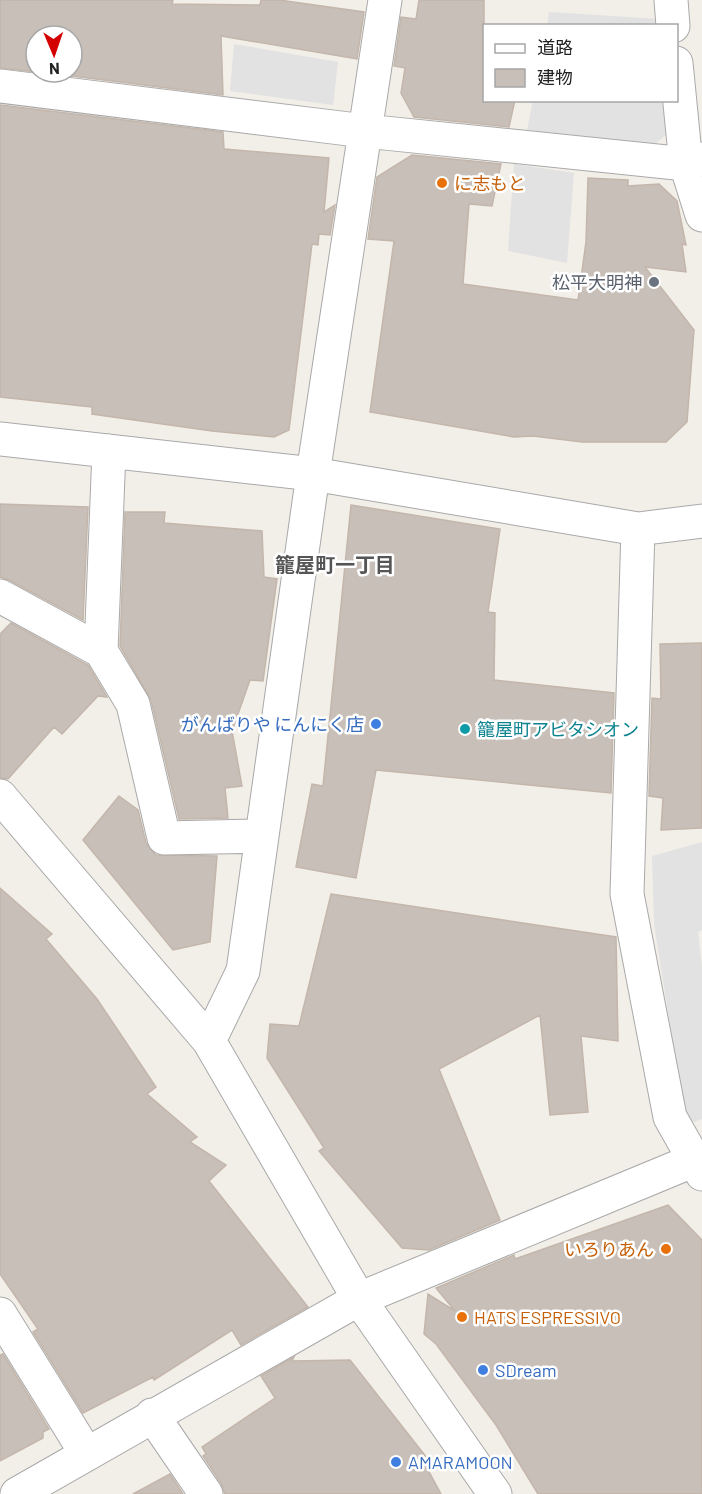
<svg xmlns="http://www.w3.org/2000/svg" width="702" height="1494" font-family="Barlow,'Noto Sans JP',sans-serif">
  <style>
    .parking { fill: #e2e2e2 }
    .building { fill: #c7bfb8; stroke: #c4b6ab; stroke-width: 1.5 }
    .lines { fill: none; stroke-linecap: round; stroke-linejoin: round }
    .minor-casing { stroke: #a9a9a9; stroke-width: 35 }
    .minor { stroke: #fff; stroke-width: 33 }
    .food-dot { fill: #e8710a; stroke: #fff; stroke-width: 2 }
    .worship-dot { fill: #6b7280; stroke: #fff; stroke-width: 2 }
    .shop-dot { fill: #3f7fe0; stroke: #fff; stroke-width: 2 }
    .culture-dot { fill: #0f9aa8; stroke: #fff; stroke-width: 2 }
    .labels { text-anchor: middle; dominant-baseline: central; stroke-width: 5; stroke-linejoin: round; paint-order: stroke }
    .food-label { font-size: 18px; fill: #c56008; stroke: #fff; text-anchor: start }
    .worship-label { font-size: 18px; fill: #5b616d; stroke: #fff; text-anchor: end }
    .shop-label { font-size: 18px; fill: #366cbe; stroke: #fff; text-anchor: start }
    .culture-label { font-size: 18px; fill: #0d838f; stroke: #fff; text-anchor: start }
    .neighbourhood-label { font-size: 20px; font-weight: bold; fill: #555; stroke: #fff }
  </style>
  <rect width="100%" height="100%" fill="#f2efe9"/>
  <path class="parking" d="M549,12L660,19L661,26H547Z
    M234,44L338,62L333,105L230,91Z
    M533,100L669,101L673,129L655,144L527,130Z
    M514,164L574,173L567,263L508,251Z
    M702,842V930L698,932L702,967V1119L686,1125L654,924L652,856Z"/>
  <path class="building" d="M0,0H173L172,4L260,5L261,0H279L364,12L357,59L221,36L223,95L40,72H72V36H36V72L0,68Z
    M419,0H484V100H515L509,127L414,117L401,93L405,68L394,66L401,17L416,19Z
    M0,105L223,132L224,149L329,158L324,212L335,205L330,235L319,234L318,245L312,244L289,430L274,437L212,431L92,414V407L0,397Z
    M412,155L501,164L492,206L469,204L463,284L578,300L586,242L588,178L628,180V186L659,184L677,201L686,245L682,244L686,272L645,267L694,330L687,422L666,442H582L533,436L514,437L370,412L394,241L368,239L377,177Z
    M0,504L88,507L83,620L9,580L0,577Z
    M351,505L500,529L488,612L495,613L494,680L614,693L611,793L376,770L356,878L296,867L312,784L323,786Z
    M125,512H165L164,523L262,531L264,577L277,579L263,681L250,680L232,731L242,786L225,788L228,818L179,819L151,700L120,646Z
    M11,623L88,665L107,697L98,696L62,734L54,727L8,779L0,778V634Z
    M702,643V828L661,830L663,798L649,796L652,698L661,699L660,644Z
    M119,796L138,810L146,843L156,855L217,856L210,942L173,950L83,840Z
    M0,888L52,934L46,939L97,999L156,1087L147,1094L197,1137L190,1142L226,1165L209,1181L308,1307L241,1345L232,1330L154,1380L153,1377L83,1413L33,1332L38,1329L0,1274Z
    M331,894L616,937L618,1041L581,1036L588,1112L550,1115L540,1015L439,1069L500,1220L429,1250L402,1248L319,1151L324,1148L267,1058L270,1024L299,1026Z
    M668,1205L702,1240V1494H538L496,1425L436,1344L424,1334L428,1294L455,1311L436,1288L514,1255L515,1259Z
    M3,1354L49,1429L43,1432V1438L0,1461V1355Z
    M294,1357L292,1361L350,1360L431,1463L426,1466L441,1494H225L221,1483L203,1456L206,1454L202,1447L275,1398L261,1376Z
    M170,1474L183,1494H133Z"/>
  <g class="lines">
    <defs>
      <path id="minor" d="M385,0L313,474L243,971L209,1041L359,1299L495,1494
        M671,0L673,26
        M676,63L686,164L702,215
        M0,86L365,131L686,164L702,159
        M0,439L313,474L638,529L702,521
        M638,529L627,894L670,1117L702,1174
        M0,596L101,651L133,704L164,838L262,836
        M101,651L109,451
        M0,796L209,1041
        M0,1314L86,1453
        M152,1415L206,1494
        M17,1494L359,1299L702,1157"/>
    </defs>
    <use href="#minor" class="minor-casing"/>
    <use href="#minor" class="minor"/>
  </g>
  <g class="food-dot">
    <circle cx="442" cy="183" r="6"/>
    <circle cx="666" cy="1249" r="6"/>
    <circle cx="462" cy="1317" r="6"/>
  </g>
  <circle class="worship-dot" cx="654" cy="282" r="6"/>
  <g class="shop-dot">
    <circle cx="376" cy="724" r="6"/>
    <circle cx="483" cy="1370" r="6"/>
    <circle cx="396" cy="1462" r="6"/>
  </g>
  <circle class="culture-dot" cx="465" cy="729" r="6"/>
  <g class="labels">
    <g class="food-label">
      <text x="454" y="183">に志もと</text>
      <text x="654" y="1249" text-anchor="end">いろりあん</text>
      <text x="474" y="1317">HATS ESPRESSIVO</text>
    </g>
    <g class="worship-label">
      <text x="642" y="282">松平大明神</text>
    </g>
    <g class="shop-label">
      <text x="364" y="724" text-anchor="end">がんばりや にんにく店</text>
      <text x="495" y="1370">SDream</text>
      <text x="408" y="1462">AMARAMOON</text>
    </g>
    <g class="culture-label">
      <text x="477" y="729">籠屋町アビタシオン</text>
    </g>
    <g class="neighbourhood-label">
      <text x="335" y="564">籠屋町一丁目</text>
    </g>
  </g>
  <rect x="483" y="24" width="195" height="78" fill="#ffffff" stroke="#a7a7a7" stroke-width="1.5"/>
  <rect x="495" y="44" width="30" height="9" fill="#ffffff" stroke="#a7a7a7" stroke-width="1.5"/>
  <text x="537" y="54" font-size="18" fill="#222222">道路</text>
  <rect x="495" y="69" width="30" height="18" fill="#c7bfb8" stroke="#a7a7a7" stroke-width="1.5"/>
  <text x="537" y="84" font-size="18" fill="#222222">建物</text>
  <g transform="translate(54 54) rotate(178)"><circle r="28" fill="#ffffff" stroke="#a7a7a7" stroke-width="1.5"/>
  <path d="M0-4.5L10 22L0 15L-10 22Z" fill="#d40000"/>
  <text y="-9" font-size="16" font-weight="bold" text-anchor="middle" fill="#222222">N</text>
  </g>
</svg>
